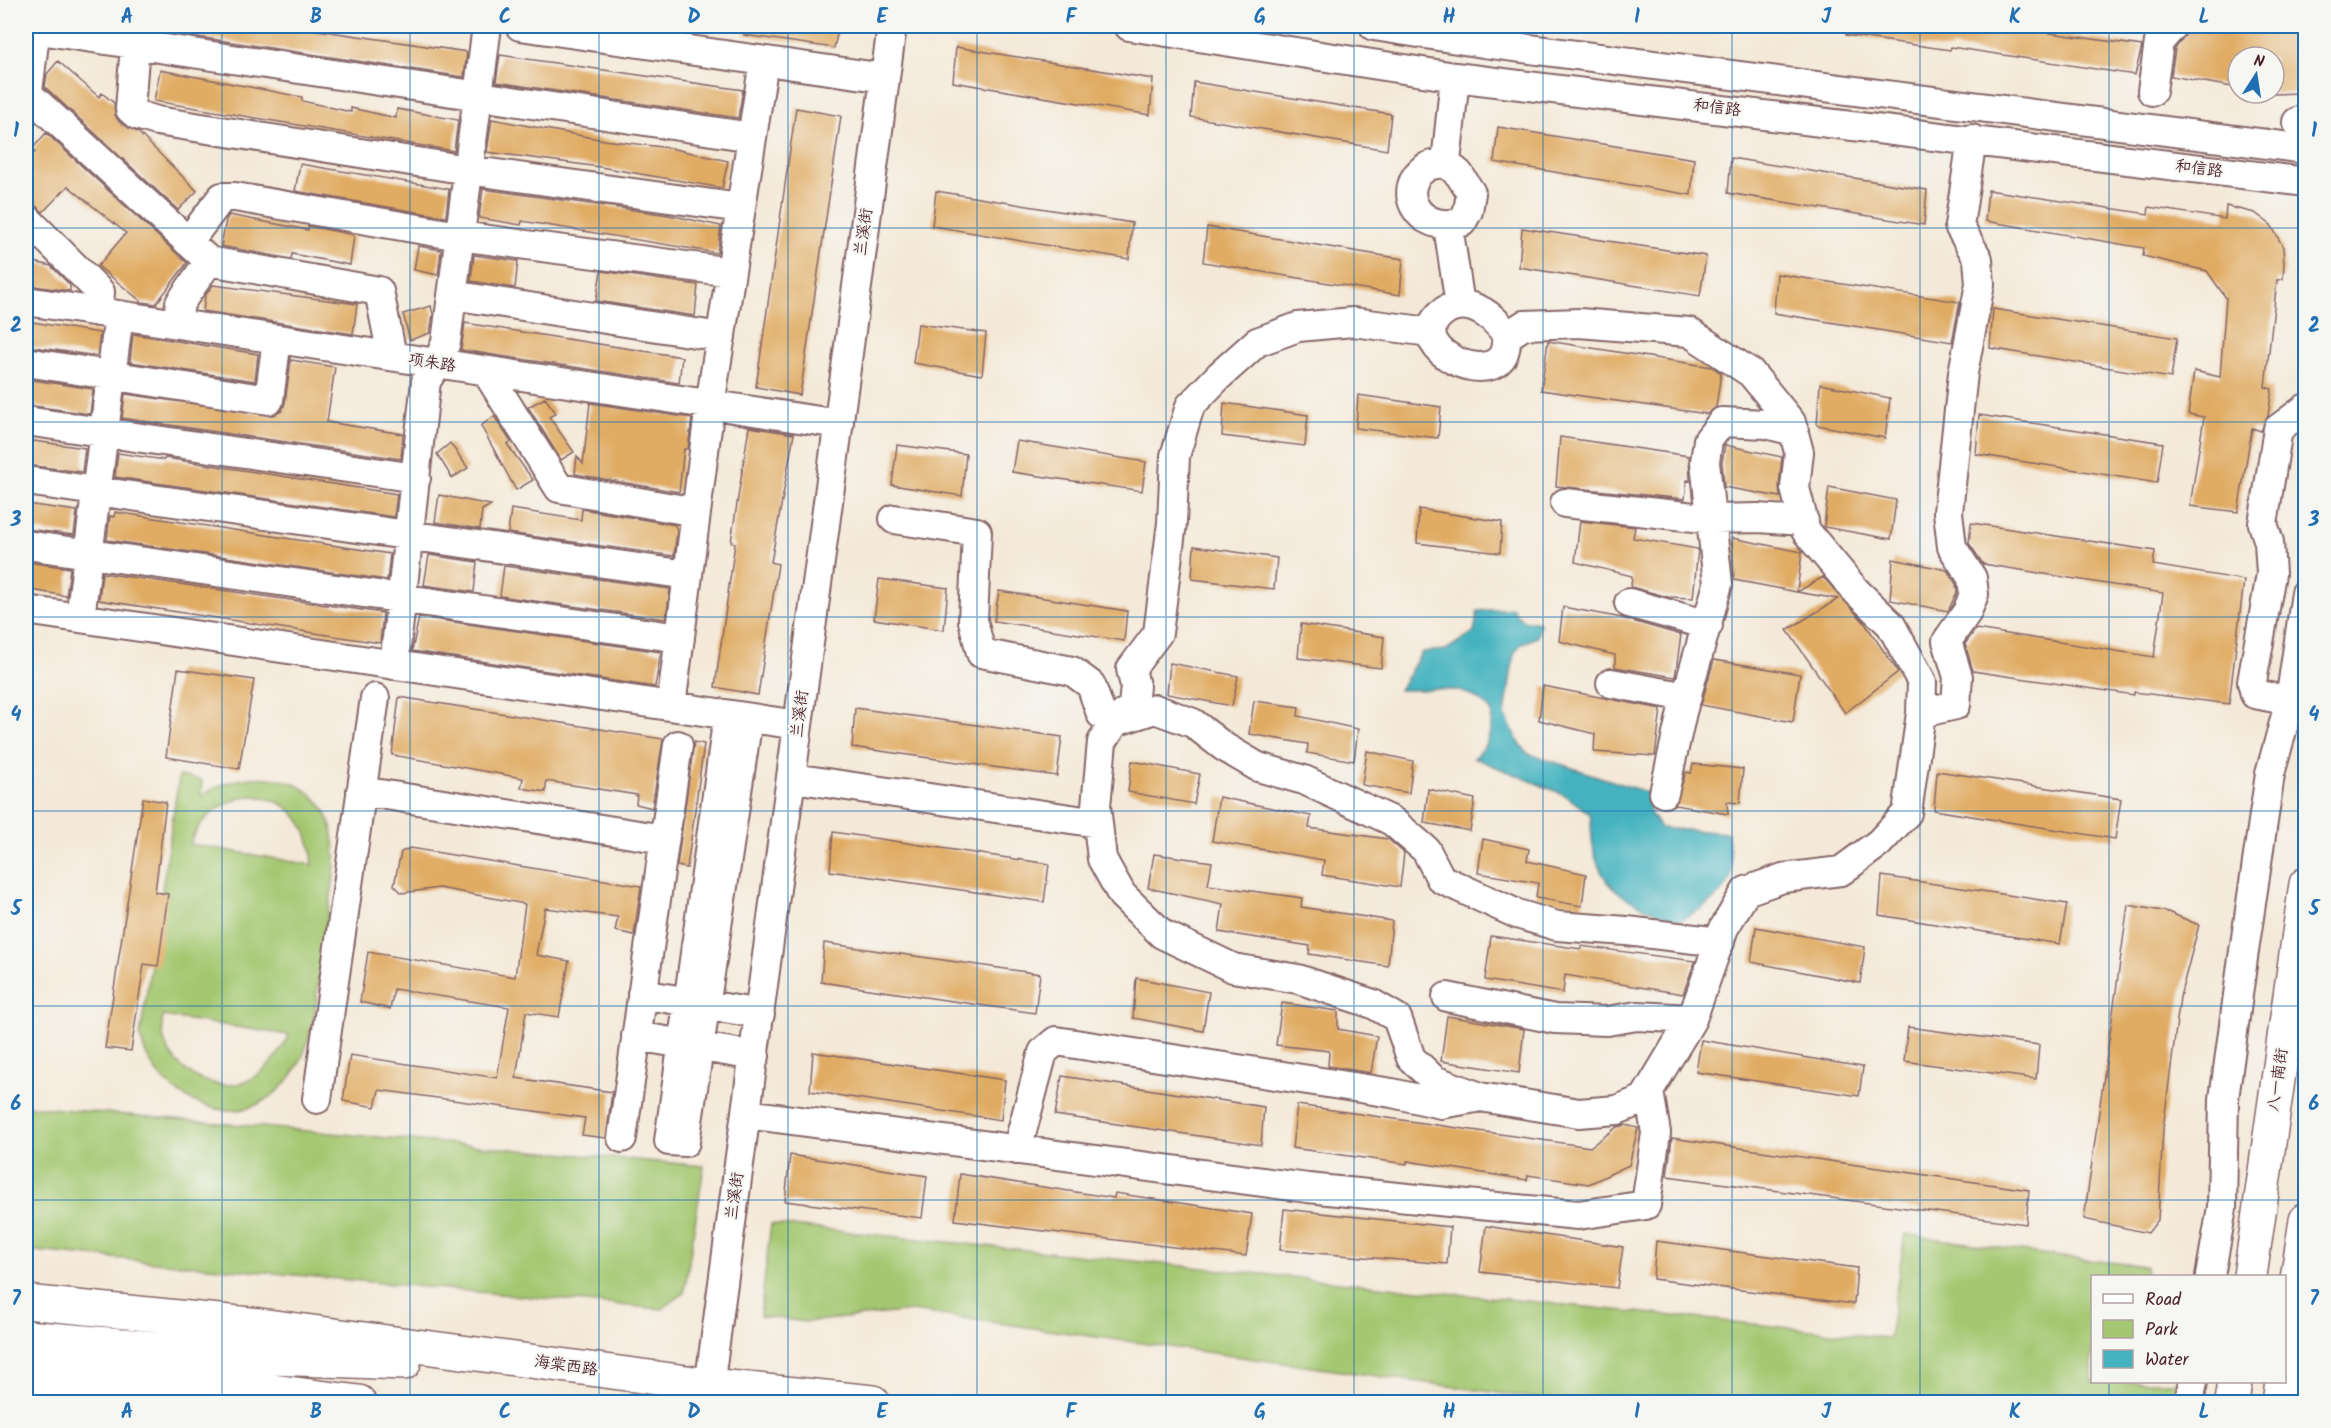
<svg xmlns="http://www.w3.org/2000/svg" width="2331" height="1428" font-family="Kalam,'LXGW WenKai TC',sans-serif">
  <style>
    .green { fill: #a4c871; stroke: #77744e; stroke-width: 1.5; fill-rule: evenodd }
    .water { fill: #44b3bf; stroke: #476975; stroke-width: 1.5 }
    .building { fill: #e0ac63 }
    .lines { fill: none; stroke-linecap: round; stroke-linejoin: round }
    .minor-casing { stroke: #866668; stroke-width: 32 }
    .major-casing { stroke: #866668; stroke-width: 36 }
    .minor { stroke: #fff; stroke-width: 28 }
    .major { stroke: #fff; stroke-width: 33 }
    .grid { fill: none; stroke: #1f6fb2; stroke-width: 1.5; stroke-opacity: 0.55 }
    .labels { text-anchor: middle; dominant-baseline: central; stroke-width: 4.5; stroke-linejoin: round; paint-order: stroke }
    .street-label { font-size: 16px; fill: #4a1f2b; stroke: #f6f6f2 }
    .neatline { fill: none; stroke: #1f6fb2; stroke-width: 2 }
    .grid-label { font-size: 20px; text-anchor: middle; font-weight: bold; fill: #1f6fb2 }
  </style>
  <rect width="100%" height="100%" fill="#f6f6f2"/>
  <filter id="ink" filterUnits="userSpaceOnUse"><feTurbulence type="fractalNoise" baseFrequency=".0167" numOctaves="2"/><feDisplacementMap in="SourceGraphic" scale="12" xChannelSelector="R" yChannelSelector="G"/><feConvolveMatrix kernelMatrix="1 2 1 2 8 2 1 2 1" color-interpolation-filters="sRGB"/></filter>
  <filter id="wash" filterUnits="userSpaceOnUse"><feTurbulence type="fractalNoise" baseFrequency=".008" numOctaves="4" result="noise"/><feDisplacementMap in="SourceGraphic" scale="24" xChannelSelector="R" yChannelSelector="G"/><feGaussianBlur stdDeviation="1.35" result="paint"/><feColorMatrix in="noise" values="0 0 0 0 0 0 0 0 0 0 0 0 0 0 0 0 0 1.4 0 .05"/><feComposite in="paint" operator="in"/></filter>
  <g filter="url(#wash)">
    <rect width="100%" height="100%" fill="#f4e9d8"/>
    <path class="green" d="M179,776L202,780L201,797C237,768 310,768 329,820C343,858 329,902 323,941C315,996 319,1068 265,1100C248,1111 229,1113 209,1107C173,1096 150,1073 140,1037ZM250,796C292,798 310,825 313,865L190,844C198,818 225,800 250,796ZM163,1016L289,1035V1036C278,1057 261,1080 236,1084C197,1090 155,1056 163,1016Z
      M26,1106L704,1166L684,1293L662,1309L26,1250Z
      M771,1224L1889,1338L1905,1234L2069,1258L2146,1266L2145,1276H2092V1382H2176L2173,1402H1563L912,1311L806,1322L760,1316Z"/>
    <path class="water" d="M1513,608L1515,614L1525,621L1540,623L1537,637L1521,644L1514,654L1505,714L1516,738L1527,753L1649,793L1650,813L1660,828L1728,833C1728,845 1732,859 1732,870C1731,893 1696,913 1678,921C1641,906 1603,896 1594,851C1591,840 1592,826 1590,814L1565,795L1474,758C1490,744 1491,732 1492,712C1467,681 1435,691 1399,690L1422,652L1446,650L1474,632L1478,611Z"/>
    <g id="blocks">
      <path class="building" d="M138,26H289L467,52L464,77L138,28Z
        M745,26H839L834,48L744,35Z
        M1847,26H2001L2142,46L2135,75L1951,47L1950,50L1846,35Z
        M2191,26H2306V88L2300,93L2274,94V57H2238V88L2171,76L2175,49Z
        M956,47L1153,79L1150,115L953,82Z
        M500,55L743,90L738,118L496,82Z
        M58,61L99,97L102,93L114,103L115,115L119,122L139,133L197,191L178,210L45,87L47,74Z
        M160,70L302,97V101L351,112V108L396,118L397,109L458,120L454,151L154,101Z
        M1194,82L1391,114L1387,150L1191,117Z
        M796,108L841,116L800,395L756,387Z
        M492,119L604,140L670,148L728,161L722,188L600,167L487,152Z
        M1498,127L1694,159L1691,195L1494,162Z
        M46,133L187,263L156,304L142,302L98,266L126,233L68,186L43,212L31,202H26V163L35,152L32,149Z
        M1731,158L1927,190L1924,225L1728,193Z
        M300,164L449,189L446,217L295,191Z
        M483,189L669,215L721,226L717,253L522,221L521,225L479,218Z
        M1988,190L2148,214L2149,207L2225,219L2226,206L2255,213L2271,225L2283,247L2284,264L2283,279L2277,280L2265,387L2272,389L2268,416L2261,431L2252,428L2238,512L2190,506L2204,417L2188,414L2194,371L2220,377L2226,298L2207,271L2143,256L2144,248L1985,221Z
        M936,191L1132,223L1129,259L932,226Z
        M229,215L308,230V226L354,235L350,265L292,254L291,259L221,246L226,220Z
        M1207,227L1403,259L1400,295L1203,262Z
        M1522,228L1706,256L1700,296L1519,267Z
        M418,246L441,250L438,275L414,270Z
        M474,255L518,261L515,288L471,281Z
        M26,260L51,266L70,285V291L26,285Z
        M601,271L698,285L695,316L596,301Z
        M1777,274L1960,302L1952,342L1774,313Z
        M213,285L357,304L353,334L203,311L205,296Z
        M431,306L433,314L430,333L410,340L403,314Z
        M1993,309L2177,338L2171,378L1990,348Z
        M26,321L100,333L97,356L26,346Z
        M465,323L682,357L679,383L461,350Z
        M918,324L986,333L982,375L913,363Z
        M133,334L258,354L255,381L130,362Z
        M1548,341L1712,367L1721,373L1716,407L1707,414L1541,390Z
        M291,360L335,367L327,422L403,434L401,459L122,418L125,394L274,415L282,411L285,403Z
        M26,379L93,389L90,414L26,405Z
        M1820,384L1890,398L1885,438L1817,425Z
        M1358,395L1441,407L1438,438L1356,428Z
        M545,398L556,413L549,417L574,452L561,460L528,407Z
        M590,403L692,418L688,449H684L679,492L575,474L577,456L583,464Z
        M1224,403L1308,415L1305,446L1222,436Z
        M1979,415L2163,443L2157,483L1976,454Z
        M494,416L511,442L507,444L533,480L516,490L481,426Z
        M749,427L794,434L771,562L778,564L758,695L715,687L735,543L731,542Z
        M1560,437L1689,456L1690,481L1687,480L1685,499L1556,486Z
        M26,440L85,448L82,472L26,465Z
        M1017,441L1146,462L1142,491L1012,472Z
        M450,443L468,468L452,478L437,454Z
        M897,445L966,454L962,496L892,485Z
        M1725,445L1782,457L1779,486L1780,497L1724,487L1722,462Z
        M118,453L164,460L165,458L397,494L394,517L115,477Z
        M1829,487L1896,500L1891,539L1824,527Z
        M439,495L491,505L482,510L480,529L435,522Z
        M26,504L77,511L74,535L26,529Z
        M511,509L581,520L582,509L675,525L677,530L674,556L508,533Z
        M1419,509L1502,522L1500,553L1417,543Z
        M115,512L390,554L387,580L107,540L110,516L114,517Z
        M1580,521L1635,527L1633,538L1698,549L1693,598L1668,597L1631,587L1632,576L1575,562Z
        M1971,523L2155,551L2153,565L2244,580L2229,704L2134,692V695L1973,671L1965,644L1976,629L2154,657L2163,593L1983,564L1969,543Z
        M1732,538L1802,552L1797,592L1734,580Z
        M1194,546L1277,558L1274,589L1192,579Z
        M429,555L477,562L474,592L424,585Z
        M1893,559L1947,570L1956,584L1957,592L1948,611L1890,600Z
        M26,562L70,568L66,596L26,589Z
        M504,566L670,589L666,619L500,596Z
        M102,573L383,613L380,643L99,600Z
        M1823,577L1864,622L1898,672L1845,713L1787,630L1838,599L1797,592Z
        M879,579L948,588L944,630L874,619Z
        M999,591L1127,611L1124,641L994,621Z
        M1563,607L1622,618L1681,635L1675,677L1615,667V655L1559,641Z
        M419,617L661,652L655,687L412,651Z
        M1301,624L1384,637L1381,668L1298,658Z
        M1714,660L1800,674L1793,722L1701,705Z
        M1170,663L1238,676L1232,706L1167,694Z
        M178,669L254,680L239,769L166,757Z
        M1543,686L1661,709L1655,756L1594,752L1595,734L1539,720Z
        M399,697L663,739L652,808L636,804L637,795L546,781V792L521,788L523,778L392,755Z
        M1254,701L1299,707L1298,716L1358,729L1354,761L1307,753L1308,744L1249,734Z
        M855,708L1062,737L1057,776L852,747Z
        M694,742L704,744L687,868L677,866Z
        M1367,751L1413,761L1409,793L1362,785Z
        M1132,761L1200,774L1194,804L1128,792Z
        M1693,764L1743,769L1740,803L1727,802L1728,814L1675,805L1686,772L1691,773Z
        M1937,771L2121,799L2115,839L1934,810Z
        M1428,789L1475,799L1470,831L1424,823Z
        M1219,797L1311,816L1309,828L1388,839L1404,853L1400,887L1322,875L1324,860L1212,841Z
        M143,798L166,802L155,892L168,894L158,966L144,964L131,1051L105,1048Z
        M833,832L1049,864L1044,902L830,871Z
        M1483,839L1529,849L1527,861L1586,874L1582,906L1536,898L1538,883L1478,873Z
        M410,848L641,886L634,935L615,931L618,917L545,908L536,955L569,961L559,1017L526,1012L516,1078L612,1092L606,1138L582,1135L585,1118L379,1090L375,1107L343,1101L350,1055L497,1078L509,1007L394,989L390,1009L360,1002L368,952L515,977L525,904L439,888L402,893L394,885L401,852Z
        M1154,854L1212,862L1208,885L1302,898L1301,907L1392,921L1388,966L1309,954L1310,946L1219,932L1223,904L1148,888Z
        M1882,876L2067,904L2060,944L1879,915Z
        M2128,905L2168,912L2199,925L2180,997L2163,1129L2158,1220L2148,1233L2084,1219Z
        M1756,927L1865,947L1860,983L1751,962Z
        M1491,936L1581,949V946L1695,961L1683,994L1565,975L1563,993L1485,980Z
        M824,943L1040,974L1035,1013L821,982Z
        M1136,978L1209,992L1203,1031L1133,1018Z
        M1282,1003L1338,1011V1029L1377,1036L1371,1073L1328,1066L1329,1051L1276,1045Z
        M1447,1016L1524,1029L1519,1073L1441,1061Z
        M1908,1027L2039,1045L2036,1079L1904,1061Z
        M1701,1040L1863,1067L1859,1096L1696,1072Z
        M813,1052L1005,1080L1001,1120L810,1091Z
        M1062,1076L1264,1107L1261,1145L1055,1115Z
        M1297,1105L1590,1147L1617,1127L1625,1125L1638,1128L1629,1165L1589,1184L1528,1175L1527,1180L1407,1161V1164L1292,1148Z
        M1672,1138L2029,1190L2026,1224L1667,1176Z
        M790,1155L927,1176L922,1218L785,1201Z
        M960,1174L1114,1198L1115,1193L1252,1214L1246,1256L955,1220Z
        M1284,1209L1450,1227L1447,1264L1280,1250Z
        M1486,1226L1623,1247L1617,1288L1480,1272Z
        M1656,1241L1857,1268L1854,1304L1653,1279Z"/>
    </g>
  </g>
  <g filter="url(#ink)">
    <use href="#blocks" fill-opacity="0" stroke="#866668" stroke-width="1.5"/>
    <g class="lines">
      <defs>
        <path id="minor" d="M520,26L885,78
          M1129,26L1455,77L2306,182
          M1374,26L1483,43L2306,149
          M26,28L752,137
          M135,45L130,109L137,115L157,121L468,170L741,208
          M2152,91L2159,42L2173,26
          M27,93L209,261L379,291L392,356
          M26,108L36,26
          M2297,122L2306,118
          M1446,163L1459,174L1471,193L1468,211L1462,222C1414,235 1395,185 1427,167C1432,164 1440,164 1446,163Z
          M1446,163L1455,77
          M26,218L100,292L98,312
          M1448,226L1460,305
          M188,242L222,197H235L459,236L731,272
          M452,295L721,337
          M26,301L839,424
          M177,324L180,303L209,261
          M1430,332L1353,322L1298,327L1257,342L1219,376L1190,406L1175,456L1172,523L1158,633L1131,669L1135,686L1133,706L1115,722L1102,742L1096,806L1102,859L1122,895L1162,934L1233,968L1298,979L1373,1004L1397,1018L1411,1058L1434,1080L1480,1097L1579,1113L1617,1110L1644,1099L1692,1019L1724,928L1746,891L1783,878L1841,871L1879,843L1907,813L1921,713L1922,682L1891,625L1855,590L1806,531L1795,488L1799,452L1791,422L1751,373L1689,332L1579,323L1524,325L1507,336C1506,342 1506,350 1503,355C1486,386 1412,350 1436,319C1458,291 1492,311 1507,336
          M26,362L269,400L277,339
          M486,371L559,488L696,512
          M26,421L416,478
          M26,481L688,575
          M1565,503L1713,519L1757,518L1804,521
          M894,519L977,532L973,621L981,653L1072,671L1091,685L1101,714L1115,722L1155,709L1193,723L1224,747L1258,767L1304,780L1392,821L1426,850L1441,879L1517,914L1557,926L1627,931L1720,942
          M26,545L680,638
          M1629,603L1708,625
          M26,610L798,725
          M80,618L119,315
          M394,665L426,381L438,363L446,342L487,26
          M1611,683L1687,697
          M2290,701L2255,694L2252,682L2271,574L2269,542L2263,524L2278,429L2306,408
          M671,706L710,405L764,61
          M1921,713L1956,705L1958,677L1947,641L1967,612L1974,594L1972,578L1952,547L1948,512L1963,373L1980,284L1978,259L1959,226L1972,139
          M728,715L669,1141L685,1142L748,718
          M793,778L1098,823
          M361,791L664,839
          M1664,793L1682,712L1718,584L1705,462L1708,440L1722,422L1766,424L1794,431
          M642,994L760,1014
          M1447,997L1555,1019L1607,1021L1637,1016L1692,1019
          M636,1036L755,1056
          M317,1099L375,698
          M746,1114L1308,1188L1578,1215L1646,1205L1656,1133L1649,1091
          M622,1138L678,745
          M1017,1150L1043,1052L1056,1041L1392,1093L1441,1104L1476,1098
          M2210,1276L2222,1208L2224,1099L2243,958L2270,774L2290,701L2306,593
          M707,1402L892,26
          M2189,1402L2193,1382"/>
        <path id="major" d="M2250,1276L2306,884
          M26,1302L260,1325L709,1385L873,1402
          M26,1337L271,1358L404,1363
          M2284,1365L2306,1220
          M26,1366L216,1384L359,1402
          M26,1391L157,1402
          M2232,1402L2235,1382
          M2279,1402L2282,1382"/>
      </defs>
      <use href="#minor" class="minor-casing"/>
      <use href="#major" class="major-casing"/>
      <use href="#minor" class="minor"/>
      <use href="#major" class="major"/>
    </g>
  </g>
  <path class="grid" d="M222,26V1402M410,26V1402M599,26V1402M788,26V1402M977,26V1402M1166,26V1402M1354,26V1402M1543,26V1402M1732,26V1402M1920,26V1402M2109,26V1276M26,228H2306M26,422H2306M26,617H2306M26,811H2306M26,1006H2306M26,1200H2306M2109,1382V1402"/>
  <g class="labels">
    <g class="street-label">
      <text transform="translate(1717 108) rotate(7)">和信路</text>
      <text transform="translate(2199 169) rotate(7)">和信路</text>
      <text transform="translate(864 232) rotate(-82)">兰溪街</text>
      <text transform="translate(432 363) rotate(9)">项朱路</text>
      <text transform="translate(800 714) rotate(-83)">兰溪街</text>
      <text transform="translate(2278 1080) rotate(-82)">八一南街</text>
      <text transform="translate(735 1196) rotate(-82)">兰溪街</text>
      <text transform="translate(566 1366) rotate(8)">海棠西路</text>
    </g>
  </g>
  <rect width="2331" height="1428" fill="none" stroke="#f6f6f2" stroke-width="66"/>
  <rect x="2091" y="1275" width="195" height="108" fill="#f6f6f2" stroke="#b1a0a2" stroke-width="1.5"/>
  <rect x="2103" y="1294" width="30" height="9" fill="#ffffff" stroke="#b1a0a2" stroke-width="1.5"/>
  <text x="2145" y="1305" font-size="18" fill="#4a1f2b">Road</text>
  <rect x="2103" y="1320" width="30" height="18" fill="#a4c871" stroke="#b1a0a2" stroke-width="1.5"/>
  <text x="2145" y="1335" font-size="18" fill="#4a1f2b">Park</text>
  <rect x="2103" y="1350" width="30" height="18" fill="#44b3bf" stroke="#b1a0a2" stroke-width="1.5"/>
  <text x="2145" y="1365" font-size="18" fill="#4a1f2b">Water</text>
  <g transform="translate(2256 75) rotate(12)"><circle r="28" fill="#f6f6f2" stroke="#b1a0a2" stroke-width="1.5"/>
  <path d="M0-4.5L10 22L0 15L-10 22Z" fill="#1f6fb2"/>
  <text y="-9" font-size="16" font-weight="bold" text-anchor="middle" fill="#4a1f2b">N</text>
  </g>
  <rect x="33" y="33" width="2265" height="1362" class="neatline"/>
  <g class="grid-label">
    <text x="127" y="23">A</text>
    <text x="316" y="23">B</text>
    <text x="505" y="23">C</text>
    <text x="694" y="23">D</text>
    <text x="882" y="23">E</text>
    <text x="1071" y="23">F</text>
    <text x="1260" y="23">G</text>
    <text x="1449" y="23">H</text>
    <text x="1637" y="23">I</text>
    <text x="1826" y="23">J</text>
    <text x="2015" y="23">K</text>
    <text x="2204" y="23">L</text>
    <text x="16" y="137">1</text>
    <text x="2314" y="137">1</text>
    <text x="16" y="332">2</text>
    <text x="2314" y="332">2</text>
    <text x="16" y="526">3</text>
    <text x="2314" y="526">3</text>
    <text x="16" y="721">4</text>
    <text x="2314" y="721">4</text>
    <text x="16" y="915">5</text>
    <text x="2314" y="915">5</text>
    <text x="16" y="1110">6</text>
    <text x="2314" y="1110">6</text>
    <text x="16" y="1305">7</text>
    <text x="2314" y="1305">7</text>
    <text x="127" y="1418">A</text>
    <text x="316" y="1418">B</text>
    <text x="505" y="1418">C</text>
    <text x="694" y="1418">D</text>
    <text x="882" y="1418">E</text>
    <text x="1071" y="1418">F</text>
    <text x="1260" y="1418">G</text>
    <text x="1449" y="1418">H</text>
    <text x="1637" y="1418">I</text>
    <text x="1826" y="1418">J</text>
    <text x="2015" y="1418">K</text>
    <text x="2204" y="1418">L</text>
  </g>
</svg>
